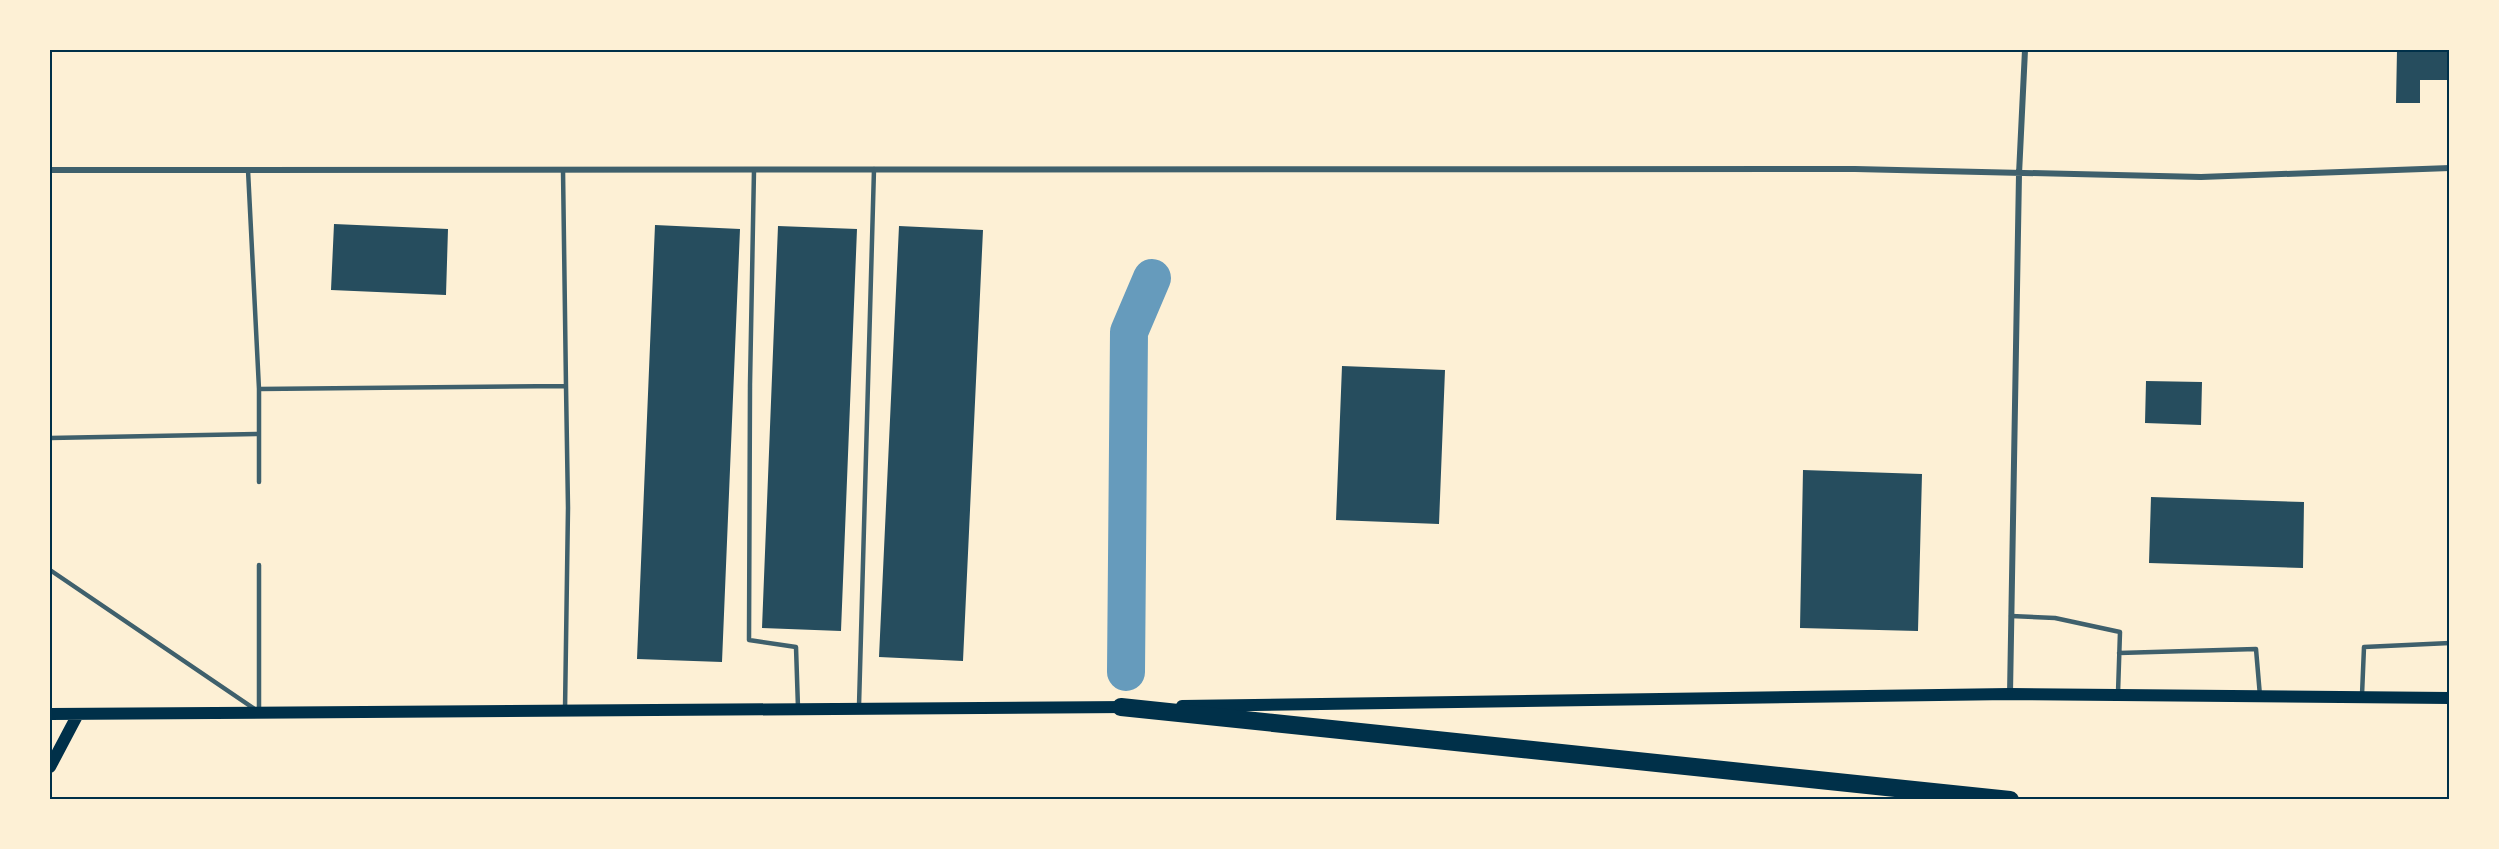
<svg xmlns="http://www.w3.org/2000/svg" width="2499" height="849" font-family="'Source Sans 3',sans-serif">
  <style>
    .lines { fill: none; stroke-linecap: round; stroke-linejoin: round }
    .canal { stroke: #669bbc; stroke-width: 38 }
    .building { fill: #264d5e }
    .service { stroke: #3f606c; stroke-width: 4.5 }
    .minor { stroke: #3f606c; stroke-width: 6 }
    .secondary { stroke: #003049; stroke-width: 12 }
    .motorway { stroke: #003049; stroke-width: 18 }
    .neatline { fill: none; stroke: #003049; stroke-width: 2 }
  </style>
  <rect width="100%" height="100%" fill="#fdf0d5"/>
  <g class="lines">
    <path class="canal" d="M1126,672L1129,332L1152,278"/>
  </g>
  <path class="building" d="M2397,50H2450V80H2420V103H2396Z
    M334,224L448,229L446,295L331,290Z
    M655,225L740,229L722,662L637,659Z
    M778,226L857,229L841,631L762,628Z
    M899,226L983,230L963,661L879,657Z
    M1342,366L1445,370L1439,524L1336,520Z
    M2146,381L2202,382L2201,425L2145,423Z
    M1803,470L1922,474L1918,631L1800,628Z
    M2151,497L2304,502L2303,568L2149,563Z"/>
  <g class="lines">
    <path class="service" d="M248,170L259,389L566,386L563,170
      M754,170L750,385L749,640L796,647L798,708
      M50,438L259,434V389
      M259,482V434
      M259,565V712
      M50,570L256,710
      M2011,616L2055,618L2120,632L2118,693
      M2119,653L2256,649L2260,696
      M2362,695L2364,647L2450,643
      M859,706L874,169
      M565,710L568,508L566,386"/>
    <path class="minor" d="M50,170L1855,169L2201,177L2450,168
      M2010,694L2019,174L2025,50"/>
    <path class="secondary" d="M1182,706L2010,694L2450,698
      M50,714L1128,707
      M50,767L78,714"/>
    <path class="motorway" d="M1121,707L2010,800"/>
  </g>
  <rect width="2499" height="849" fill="none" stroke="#fdf0d5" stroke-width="102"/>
  <rect x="51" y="51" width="2397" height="747" class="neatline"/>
</svg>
